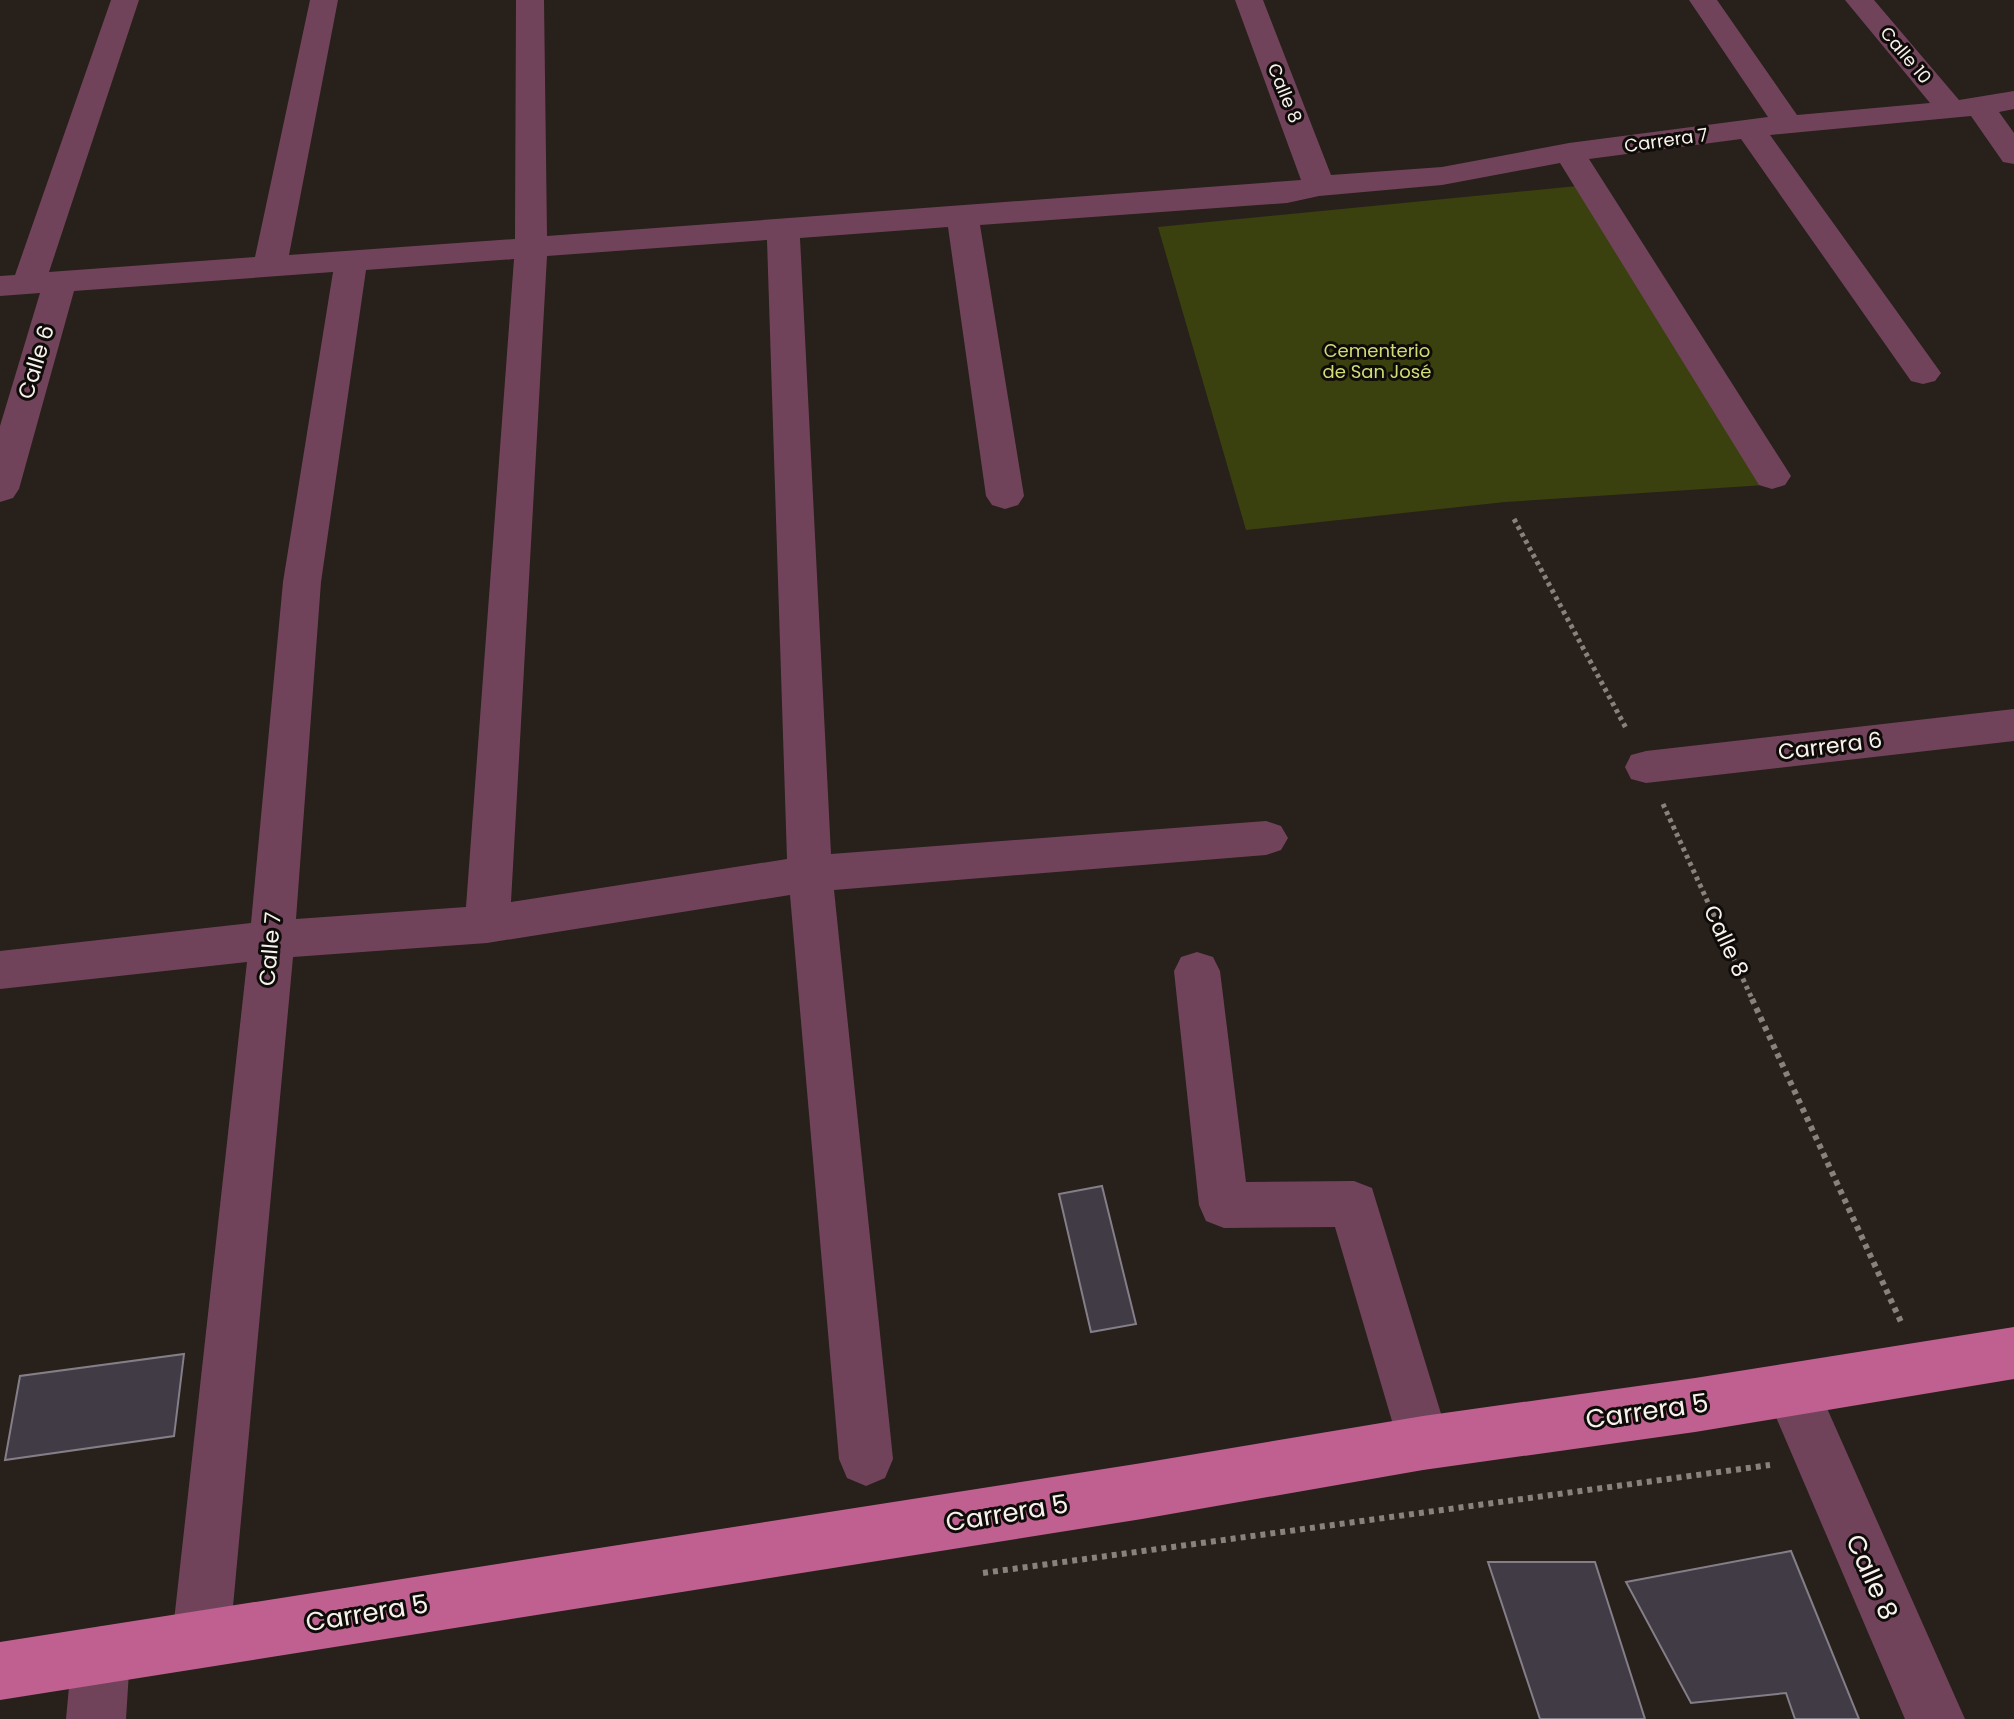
<svg xmlns="http://www.w3.org/2000/svg" width="2014" height="1719" font-family="Poppins,sans-serif">
  <style>
    .green { fill: #3b400f }
    .building { fill: #403b44; stroke: #847e88; stroke-width: 2 }
    .lines { fill: none; stroke-linecap: round; stroke-linejoin: round }
    .path-far1 { stroke: #88817c; stroke-width: 5; stroke-dasharray: 4 4; stroke-linecap: butt }
    .path { stroke: #88817c; stroke-width: 6; stroke-dasharray: 5 5; stroke-linecap: butt }
    .minor { fill: #71435a; fill-rule: evenodd }
    .major { fill: #bf6091; fill-rule: evenodd }
    .labels { text-anchor: middle; dominant-baseline: central; stroke-width: 6; stroke-linejoin: round; paint-order: stroke }
    .far-street-label { font-size: 18px; fill: #f7f2ed; stroke: #0e0b08 }
    .far-park-label { font-size: 18px; fill: #d0dd77; stroke: #0e0b08 }
    .street-label { font-size: 22px; fill: #f7f2ed; stroke: #0e0b08 }
    .near-street-label { font-size: 26px; fill: #f7f2ed; stroke: #0e0b08 }
  </style>
  <rect width="100%" height="100%" fill="#28201a"/>
  <path class="green" d="M1597,184L1765,485L1505,502L1246,530L1158,227Z"/>
  <path class="building" d="M1102,1186L1136,1324L1091,1332L1059,1194Z
    M184,1354L174,1436L5,1460L20,1376Z
    M1791,1551L1859,1719H1795L1786,1693L1691,1703L1626,1582Z
    M1488,1562H1595L1645,1719H1540Z"/>
  <g class="lines">
    <path class="path-far1" d="M1514,519L1627,730
      M1663,804L1753,1001"/>
    <path class="path" d="M1752,999L1901,1322
      M983,1573L1770,1465"/>
    <path class="minor" d="M111,0H139L49,272L255,257L310,0H338L289,255L515,239L516,0H544L547,236L1301,180L1235,0H1263L1331,175L1442,167L1569,143L1768,117L1689,0H1717L1797,115L1930,103L1845,0H1874L1959,100L2014,91V109L1999,112L2014,133V164L2003,162L1971,116L1770,135L1941,373L1935,381L1923,384L1911,381L1741,139L1589,159L1791,476L1785,485L1772,489L1759,485L1560,163L1442,185L1319,196L1287,203L980,225L1024,496L1018,505L1005,509L992,505L986,496L948,227L800,238L831,854L1266,821L1281,826L1288,838L1281,850L1266,855L834,890L893,1459L885,1478L866,1486L847,1478L839,1459L790,895L487,943L293,957L230,1639L222,1660L201,1668L180,1660L172,1639L247,962L0,989V951L251,923L283,582L333,272L74,291L19,489L13,498L0,502V426L40,293L0,296V276L15,275ZM767,240L787,859L511,902L547,256ZM514,259L466,907L296,919L321,582L366,270Z
      M2014,709V741L1646,783L1631,779L1625,767L1631,755L1646,751Z
      M1197,952L1213,957L1220,971L1246,1182L1354,1181L1372,1188L1450,1443L1442,1462L1423,1470L1404,1462L1335,1227L1224,1228L1206,1221L1199,1205L1174,971L1181,957Z
      M1791,1363L1810,1370L1965,1719H1905L1764,1389L1772,1370Z
      M101,1626L122,1634L130,1655L126,1719H66L72,1655L80,1634Z"/>
    <path class="major" d="M2014,1327V1379L1695,1432L1423,1470L1142,1519L0,1700V1642L1142,1463L1423,1416L1695,1378Z"/>
  </g>
  <g class="labels">
    <g class="far-street-label">
      <text transform="translate(1906 55) rotate(50)">Calle 10</text>
      <text transform="translate(1285 93) rotate(68)">Calle 8</text>
      <text transform="translate(1666 140) rotate(-8)">Carrera 7</text>
    </g>
    <g class="far-park-label">
      <text x="1377" y="350">Cementerio<tspan x="1377" dy="21">de San José</tspan></text>
    </g>
    <g class="street-label">
      <text transform="translate(36 362) rotate(-73)">Calle 6</text>
      <text transform="translate(1830 746) rotate(-7)">Carrera 6</text>
      <text transform="translate(1726 941) rotate(65)">Calle 8</text>
      <text transform="translate(270 949) rotate(-85)">Calle 7</text>
    </g>
    <g class="near-street-label">
      <text transform="translate(1647 1411) rotate(-8)">Carrera 5</text>
      <text transform="translate(1007 1513) rotate(-9)">Carrera 5</text>
      <text transform="translate(1872 1577) rotate(66)">Calle 8</text>
      <text transform="translate(367 1613) rotate(-9)">Carrera 5</text>
    </g>
  </g>
</svg>
